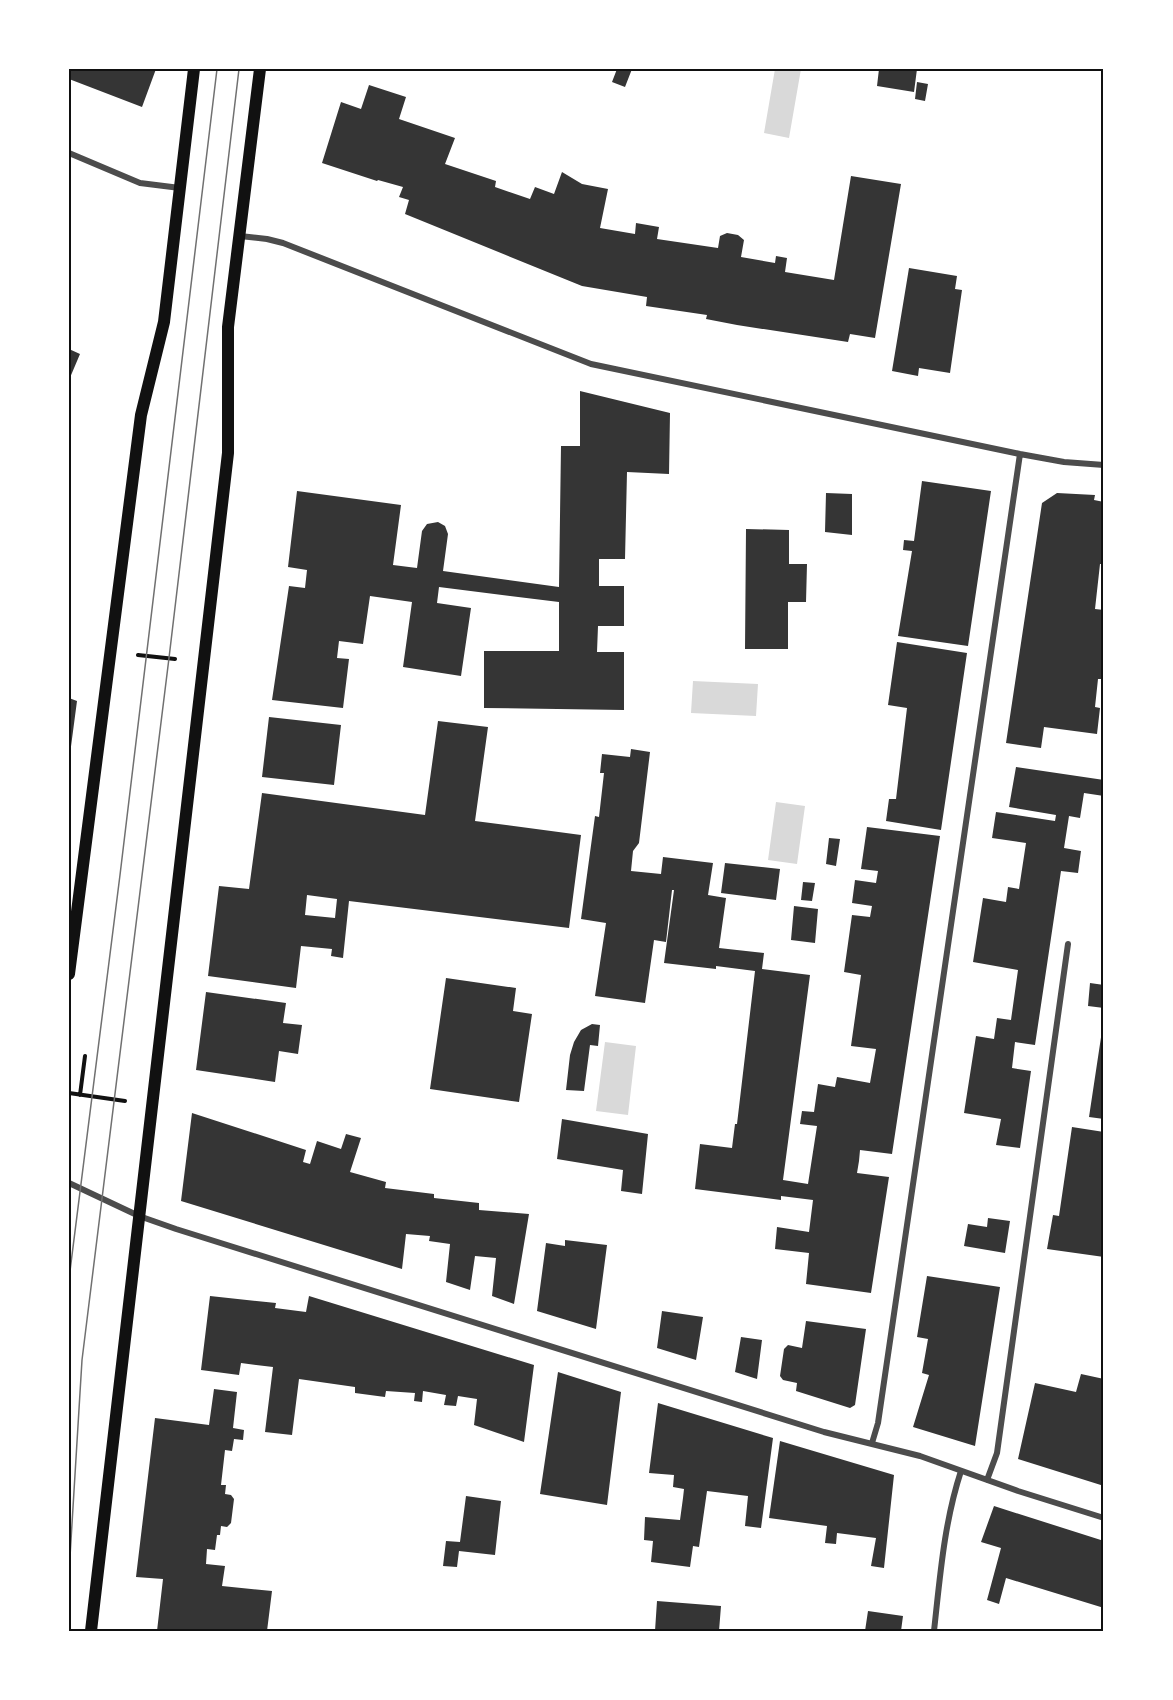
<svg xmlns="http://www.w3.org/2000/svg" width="1173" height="1700" font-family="'Open Sans',sans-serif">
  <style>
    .water { fill: #d9d9d9 }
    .building { fill: #353535; fill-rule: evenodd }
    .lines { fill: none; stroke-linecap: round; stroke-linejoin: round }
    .path { stroke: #111; stroke-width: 4 }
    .minor { stroke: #4c4c4c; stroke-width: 6 }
    .secondary { stroke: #111; stroke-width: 12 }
    .tram { stroke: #707070; stroke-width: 1.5 }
    .neatline { fill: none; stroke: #111; stroke-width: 2 }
  </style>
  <rect width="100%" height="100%" fill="#fff"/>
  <path class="water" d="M775,69H801L789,138L764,133Z
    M693,681L758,684L756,716L691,713Z
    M776,802L805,806L797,864L768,860Z
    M605,1042L636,1046L628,1115L596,1111Z"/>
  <path class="building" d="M69,69H156L142,107L69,79Z
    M617,69H632L625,87L612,82Z
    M879,69H917L914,92L877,86Z
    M917,82L928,84L925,101L915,99Z
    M369,85L406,97L399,119L455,138L445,164L496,181L495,187L530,199L535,187L554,194L562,172L582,184L608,189L600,228L635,234L636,223L659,227L657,239L718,248L720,236L727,233L738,235L744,240L741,257L775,263L776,256L787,258L785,272L834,280L851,176L901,184L875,338L850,334L848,342L737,325L706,319L707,315L646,306L647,297L582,286L405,214L409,200L399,197L403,187L378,180L377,181L322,163L341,102L361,109Z
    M909,268L957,276L955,289L962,290L950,373L919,368L918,376L892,371Z
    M69,349L80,354L69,380Z
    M580,391L670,413L669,474L627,472L625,559H599V586H624V626H598L597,652H624V710L484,708V651H559V602L439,587L437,603L471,608L461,676L403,667L412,602L370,596L363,644L339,641L337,658L349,659L343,708L272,700L289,586L305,588L307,570L288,567L297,491L401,505L393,565L417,568L422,531L427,524L438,522L445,526L448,534L443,571L559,587L561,446H580Z
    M922,481L991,491L968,646L898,636L912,551L903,550L904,540L914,541Z
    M826,493L852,494V535L825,532Z
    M1057,493L1095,495L1094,500L1104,502V564H1100L1095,609L1104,610V679H1098L1095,707L1100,708L1097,734L1044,727L1041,748L1006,743L1042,503Z
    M746,529L789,530V564H807L806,602H788V649H745Z
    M897,642L967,653L941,830L886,821L889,799H896L907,708L888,705Z
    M69,698L77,701L70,754H69Z
    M269,717L341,725L334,785L262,777Z
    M438,721L488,727L475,821L581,835L569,928L349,901L343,958L331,956L332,949L301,946L296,988L208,976L219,886L249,889L262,793L425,815ZM307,895L337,899L335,918L305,915Z
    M631,749L650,752L639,843L633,851L631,871L661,874L663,857L713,863L708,895L726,898L719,948L764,953L762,969L810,975L783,1180L808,1184L817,1126L800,1124L802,1111L814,1112L818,1084L835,1087L837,1077L870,1083L876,1049L851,1046L861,975L844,972L852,915L870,917L872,906L852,903L855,880L876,883L878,871L861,869L867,827L940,836L892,1154L860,1150L859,1161L857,1173L889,1177L871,1293L806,1284L809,1253L775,1249L777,1227L809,1232L813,1200L781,1196V1200L695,1189L700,1144L732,1148L735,1124H737L755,971L716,966V969L664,963L674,890H672L666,942L654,940L645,1003L595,996L606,923L581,919L595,816L599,817L604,773H600L602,754L630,757Z
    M1016,767L1104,780V796L1084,793L1080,818L1069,816L1064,848L1081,851L1078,873L1061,871L1035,1045L1015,1042L1012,1068L1031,1071L1020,1148L996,1145L1001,1119L964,1113L976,1036L994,1039L997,1018L1011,1020L1018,970L973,962L983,898L1006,902L1008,887L1019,889L1026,843L992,838L996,812L1055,821L1056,815L1009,807Z
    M829,838L840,839L836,866L826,864Z
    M725,863L780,869L776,900L721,893Z
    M803,882L815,883L812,901L801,900Z
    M794,906L818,909L815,943L791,940Z
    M446,978L516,988L513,1011L532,1014L519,1102L430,1089Z
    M1090,983L1104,985V1008L1088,1006Z
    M206,992L286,1003L283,1023L302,1025L298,1054L279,1051L275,1082L196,1070Z
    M592,1024L600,1025L598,1046L590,1045L584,1091L566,1090L570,1055L574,1042L581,1030Z
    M1103,1024H1104V1119L1089,1117Z
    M192,1113L306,1150L303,1162L310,1164L317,1141L341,1149L346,1134L361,1138L350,1172L386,1182L385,1188L434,1194V1198L479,1203V1210L529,1214L514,1304L492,1296L496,1258L475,1256L470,1290L446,1282L450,1244L429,1241L430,1236L406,1234L402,1269L181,1201Z
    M562,1119L648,1134L642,1194L621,1191L623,1170L557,1159Z
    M1072,1127L1104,1132V1257L1047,1249L1053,1215L1059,1216Z
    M988,1218L1010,1221L1005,1253L964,1246L968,1224L987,1227Z
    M565,1240L607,1245L596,1329L537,1311L546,1243L565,1246Z
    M927,1276L1000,1287L975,1446L913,1427L929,1375L922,1373L928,1339L917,1337Z
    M210,1296L276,1303L275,1308L306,1312L309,1296L534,1365L524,1442L474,1425L477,1399L458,1396L456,1406L444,1405L446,1395L423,1391L422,1402L414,1401L415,1393L386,1391L385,1397L355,1393V1387L299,1379L292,1435L265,1432L273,1367L241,1363L239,1375L201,1370Z
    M662,1311L703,1317L696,1360L657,1348Z
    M806,1321L866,1329L855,1405L850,1408L796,1391L797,1383L783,1380L780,1376L784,1349L788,1345L802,1348Z
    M741,1337L762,1340L757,1379L735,1372Z
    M558,1372L621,1392L607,1505L540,1494Z
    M1081,1374L1104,1379V1486L1018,1459L1035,1383L1076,1392Z
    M214,1389L237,1392L233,1428L244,1430L243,1440L234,1439L232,1451L225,1450L221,1485H226L225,1494L231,1495L234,1499L231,1523L227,1527L221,1526L220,1535H217L215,1550L207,1549L206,1564L225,1566L222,1586L272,1591L267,1631H157L163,1579L136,1577L155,1418L209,1425Z
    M658,1403L773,1438L761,1528L745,1526L748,1496L707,1491L699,1547L693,1546L690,1567L651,1562L653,1541L644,1540L645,1517L680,1520L683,1498L684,1489L673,1487L674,1475L649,1473Z
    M780,1441L894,1475L884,1568L871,1566L876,1538L837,1533L836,1544L825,1543L827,1526L769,1518Z
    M466,1496L501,1501L495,1555L459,1551L457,1567L443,1566L446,1541L460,1542Z
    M994,1506L1104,1541V1608L1006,1578L999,1604L987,1600L1001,1548L981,1542Z
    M657,1601L721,1606L719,1631H655Z
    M868,1611L903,1616L901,1631H865Z"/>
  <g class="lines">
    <path class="path" d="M138,655L175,659
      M69,1093L125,1101
      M80,1095L85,1056"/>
    <path class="minor" d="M69,153L140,183L180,188
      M240,236L267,239L283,243L591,364L1020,454L1064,462L1104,465
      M69,1183L139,1216L176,1229L824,1432L920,1456L1018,1491L1104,1518
      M872,1443L878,1423L1020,454
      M987,1480L997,1453L1068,944
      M934,1631C940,1577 944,1523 961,1471"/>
    <path class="secondary" d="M69,974L141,415L164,322L194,69
      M91,1631L228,453V327L260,69"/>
    <path class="tram" d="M69,1279L120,875L217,69
      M69,1573L82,1360L169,658L239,69"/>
  </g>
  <rect width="1173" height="1700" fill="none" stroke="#ffffff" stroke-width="141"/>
  <rect x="70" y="70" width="1032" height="1560" class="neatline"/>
</svg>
